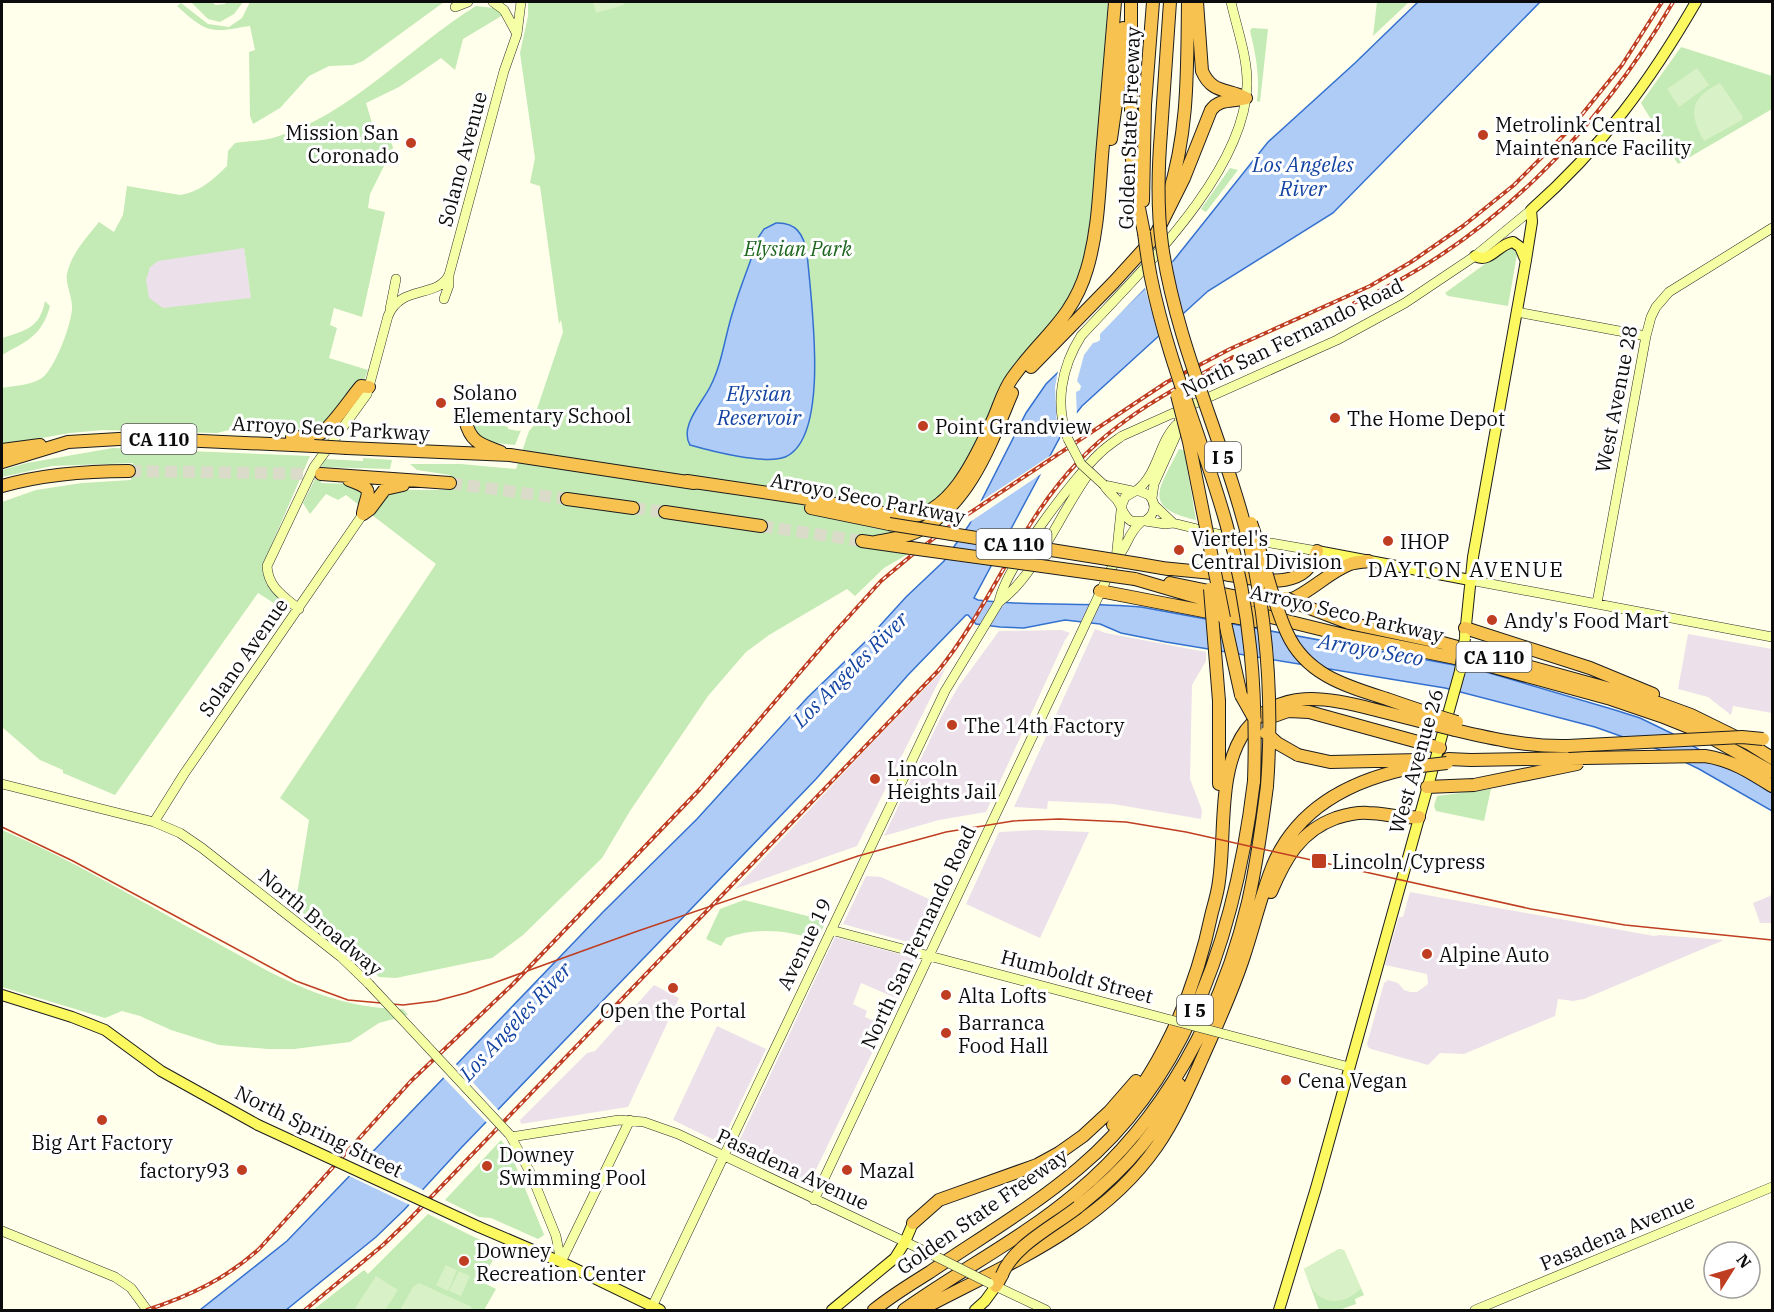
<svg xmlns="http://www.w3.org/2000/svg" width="1774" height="1312" font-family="'IBM Plex Serif',serif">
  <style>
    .industrial { fill: #ece0ea }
    .green { fill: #c4eab5; fill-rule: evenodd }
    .pitch { fill: #d9f1c7 }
    .water { fill: #afccf7; stroke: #3470d0; stroke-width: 1.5 }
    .pier { fill: #ffffeb }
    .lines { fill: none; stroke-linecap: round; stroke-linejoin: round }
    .highway-tunnel { stroke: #dbdbca; stroke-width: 12; stroke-dasharray: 12 6; stroke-linecap: butt }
    .secondary-casing { stroke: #2e2e2e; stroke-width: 10 }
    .primary-casing { stroke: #1d1d1d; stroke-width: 12 }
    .highway-casing { stroke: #1d1d1d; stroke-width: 14 }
    .secondary { stroke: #f5ffa6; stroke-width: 9 }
    .primary { stroke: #fcf85f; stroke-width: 10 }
    .highway { stroke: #f8c251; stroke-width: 12 }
    .tram { stroke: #bf3d21; stroke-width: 1.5 }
    .rail-casing { stroke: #bf3d21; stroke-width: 4 }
    .rail { stroke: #fff; stroke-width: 1.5; stroke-dasharray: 4.5; stroke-linecap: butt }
    .secondary-bridge-casing { stroke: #2e2e2e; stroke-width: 10; stroke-linecap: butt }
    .primary-bridge-casing { stroke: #1d1d1d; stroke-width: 12; stroke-linecap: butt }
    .highway-bridge-casing { stroke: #1d1d1d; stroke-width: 14; stroke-linecap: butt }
    .secondary-bridge { stroke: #f5ffa6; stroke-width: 9 }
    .primary-bridge { stroke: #fcf85f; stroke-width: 10 }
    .highway-bridge { stroke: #f8c251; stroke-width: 12 }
    .poi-dot { fill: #bf3d21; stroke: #fff; stroke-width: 2 }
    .labels { text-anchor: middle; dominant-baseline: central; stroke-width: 6; stroke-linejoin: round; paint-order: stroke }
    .shield { fill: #fff; stroke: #555; stroke-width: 1.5 }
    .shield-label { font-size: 18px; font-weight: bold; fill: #0c0c0c }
    .poi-label { font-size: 20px; fill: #0c0c0c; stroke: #fff; text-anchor: start }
    .street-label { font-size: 20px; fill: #0c0c0c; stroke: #fff }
    .park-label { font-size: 20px; font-style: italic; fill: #1b651c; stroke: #fff }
    .water-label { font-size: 21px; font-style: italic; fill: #1343a1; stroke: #fff }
    .neighbourhood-label { font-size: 21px; letter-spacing: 1.5px; fill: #0c0c0c; stroke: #fff }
  </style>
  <rect width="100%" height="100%" fill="#ffffeb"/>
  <path class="industrial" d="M241,227L254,318L132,334L119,243Z
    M1095,629L1106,633L1206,652V661L1192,685L1190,779L1202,810L1201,819L1113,804L1048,801L1047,809L1014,807Z
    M1062,630L1070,633L1065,640L986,812L939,820L884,836L941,717L958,687L999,631Z
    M1688,634L1772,649V713L1733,706L1731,715L1708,697L1678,689Z
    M946,667L857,846L735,889L869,746Z
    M1037,830L1089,832L1040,938L966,904L999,832Z
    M866,876L881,877L942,905L922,946L843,924Z
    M1410,892L1654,936L1659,935L1724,940L1584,999L1573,1001L1558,999L1555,1016L1464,1054L1440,1053L1428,1065L1371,1049L1368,1047L1367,1044L1384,983L1388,980L1398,983L1404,990L1410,992H1417L1428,984L1427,974L1385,965L1399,917H1403Z
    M1772,892V923H1760L1753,903L1770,896Z
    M835,937L918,959L898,999L861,983L853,1004L867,1011L865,1017L885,1026L812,1178L806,1183L735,1150Z
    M654,985L679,998L628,1107L521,1124L520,1120L587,1053L595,1051Z
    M717,1026L766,1049L723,1139L718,1142L673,1120Z"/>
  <path class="green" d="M191,2H211L216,5L225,4L227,2H243L234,14L220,22L208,19Z
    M250,2H444L363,61L353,65L329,66L309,76L280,108L253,124L250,116L249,52L255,50L250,26C234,28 214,35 199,24C191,19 184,12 177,6L181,3L208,24L229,27L242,18Z
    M528,2H1108L1089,245L1070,297L986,423L953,483L939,500L920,511L900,554H908L884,568L855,596L847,589L769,635L746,652L708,696L630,811L602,858L523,935L492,958L396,978L379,977L359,957L295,907L309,820L280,798L436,564L372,515L387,493L394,490H449L450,475L417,470L410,464H461L516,469L529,431L536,423V412L563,332L561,320L559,324L540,186L530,183L535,158L520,53L528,16Z
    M1377,2H1409L1373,36Z
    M476,6L494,8L503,15L463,39L455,70L441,58L399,87L366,103L375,133L392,144L393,148L370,194L368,208L385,212L362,317L334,308L330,325L337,328L329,358L368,370L364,380L329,425L305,434L229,430L217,433L103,430L70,433L2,445V388C13,386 32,385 42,378C55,369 73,321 72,306C72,296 65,283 67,274C71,254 87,237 99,222L114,232L123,215L127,186L180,195C200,192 214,179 227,166L228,151L235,143C248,141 263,141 276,137C350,115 411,46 476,6ZM244,248L251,298L163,308L149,298L146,280L150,267L158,261Z
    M1252,28L1268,29L1260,102L1257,101C1260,77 1256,55 1250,31Z
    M1681,47L1772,76V109L1678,164L1641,103Z
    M1230,168L1238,170L1206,212L1201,209Z
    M1513,247L1517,254L1508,306L1448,296L1445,293L1507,248Z
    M45,301L50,306C42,336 27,341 2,355V338C25,331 40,328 45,301Z
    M469,416L508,427V429L518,431L521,430L515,445L485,442L477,438Z
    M113,448L310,456L264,562L267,582L277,597L291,606L288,612L258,593L115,795L63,773V770L40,760L2,727V502L36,490L82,483L131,480L133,463L52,466L2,477V470L27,463Z
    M1179,449L1184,450L1196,520C1140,507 1160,488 1179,449Z
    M363,458L392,460L390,469L321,467V483L352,484L365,491L359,505L346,495L338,500L326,494L310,514L303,503L325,459L363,461Z
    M1491,789L1484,821L1436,811L1434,806L1437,796Z
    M2,830C73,860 140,901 208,938C274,974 325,1008 403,1009L408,1015L379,1023L350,1042L294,1049H268L219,1045L171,1030L140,1016L122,1011L105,1018L2,987Z
    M744,900L823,920L826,921L817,940C787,930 756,927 726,938L721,946L706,939L720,909Z
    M501,1140L510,1152L543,1232L544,1235L538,1239L491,1218L479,1217L445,1200Z
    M428,1214L498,1249L482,1282L496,1289L484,1310H313L364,1270L368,1274Z
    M1339,1249L1344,1250L1364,1295L1355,1299L1356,1304L1339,1310H1319L1304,1269Z"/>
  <path class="pitch" d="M593,2H623L624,5L596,13Z
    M1697,68L1709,85L1679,107L1667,89Z
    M1720,83L1743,117L1742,120L1704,141C1689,114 1689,98 1720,83Z
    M1339,1249L1344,1250L1361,1288C1350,1302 1326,1307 1314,1291C1309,1285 1307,1277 1304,1269Z
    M446,1265L457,1270L448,1291L436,1285Z
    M459,1271L470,1276L461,1296L449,1291Z
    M376,1276L398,1290L385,1310H354Z
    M419,1283L472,1307L470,1310H400L413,1287Z"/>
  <path class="water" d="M1418,2H1540L1333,213L1208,291L1082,406L1066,426L974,598L978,600C1032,607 1087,602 1141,607L1476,669L1615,710L1640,718L1673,734L1772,793V811L1699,769L1660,750L1595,727L1445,688L1166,642L1121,633L1100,624L1065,620L1024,628L1000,627L976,624L968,615H966L908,675L816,779L461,1148L404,1210L376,1237L286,1310H200L287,1241L603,912L697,819L807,698L866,641L906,597L944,561L969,525L1026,413L1046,384L1174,260L1268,142L1355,63Z
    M776,223C796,222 803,234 807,252C810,295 832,437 785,457C765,465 711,451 690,445C679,427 702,403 710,387C723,362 725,334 734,308C741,284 751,262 758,238L764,229Z"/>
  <path class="pier" d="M1172,258L1173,272L1184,316L1159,338L1145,288L1100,334V340L1097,342L1093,343L1084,355L1077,381L1081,386L1080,390L1076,392L1077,417L1062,442L1057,428L1055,387L1059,365Z
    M1056,452L1047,470L964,526L975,505Z
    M454,1062L500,1112L488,1124L441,1075Z
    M359,1160L390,1173L425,1191L412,1206L345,1174Z"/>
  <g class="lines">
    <path class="highway-tunnel" d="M129,471L321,474
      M450,483L567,499
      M633,508L665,512
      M761,526L862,541"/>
    <defs>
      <path id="secondary" d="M493,2L504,10L517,34
        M455,7L468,2
        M444,299L449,285V276
        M390,309L396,279
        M1517,312L1646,336
        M1068,439C1054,404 1062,366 1081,336C1138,274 1244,174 1247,86C1248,58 1237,29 1231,2
        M1104,485C1108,492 1113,495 1117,500C1123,508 1122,515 1131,521H1145C1155,515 1157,504 1149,495L1137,490L1125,497L1121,507
        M1104,485L1132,491
        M1137,490C1159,473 1158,442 1178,423
        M1152,498L1154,484L1178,431L1180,412
        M1154,505L1173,523
        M1145,521L1165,524L1173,523L1218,534L1317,551
        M1116,559L1121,511
        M1470,580L1772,637
        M999,602C1036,576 1062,509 1090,472
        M1597,603L1646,336L1651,317L1656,307L1669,292L1772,228
        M299,609C283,596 268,587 267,566L314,467L367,394L388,316C401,284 437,299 449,275L504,71L517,34L521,2
        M2,784L154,822L180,833L202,848L341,957L369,984
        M154,822L184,774L363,514
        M831,930L1171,1020
        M1224,1034L1349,1067
        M510,1135L531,1174L556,1236L561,1262
        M511,1137L619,1120L644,1122L678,1134L935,1256
        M814,1200L1116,559C1127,548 1128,533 1140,523
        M2,1231L115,1277L131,1288L147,1310
        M561,1262L630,1120
        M991,1284L1046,1310
        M652,1307L945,691L999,602C1005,568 1074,477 1100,453C1107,446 1115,441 1122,436L1337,340L1405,303L1475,256L1531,210
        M1475,1310L1772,1187"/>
      <path id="primary" d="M1475,256C1490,264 1498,244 1513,242L1520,247L1525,259
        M1317,551L1470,580
        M1465,635L1473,557L1526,260L1532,222L1531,210C1602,147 1649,83 1696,2
        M2,995L72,1017L105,1030L161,1071L258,1125
        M479,1227L561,1262L660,1310
        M832,1310L895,1258L905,1242L913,1223
        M975,1310L985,1301L996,1286
        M1279,1310L1316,1188L1460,671"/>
      <path id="highway" d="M1131,2V149L1134,183L1144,233
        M1197,2L1202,71C1212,94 1227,88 1246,98
        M1161,132L1170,2
        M1111,139L1121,69L1123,28
        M1168,197C1189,130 1187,70 1188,2
        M1143,201L1145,105L1153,2
        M1031,367L1114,282L1154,238L1184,178L1211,110C1220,98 1233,102 1246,98
        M465,420C471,443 480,444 501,452
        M292,437C300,437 309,439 316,436C329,432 351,397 361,386L369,387
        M347,448L510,455L694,483
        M2,450L40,445
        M2,462L68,442L136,438L314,446
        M321,474L450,483
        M349,480C375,490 368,489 363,513
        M687,481L803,498L904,517C949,518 976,457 992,422C999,407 1003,390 1013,377C1041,337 1072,320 1087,269C1098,232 1099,194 1102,156C1106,105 1111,53 1115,2
        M2,486C44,474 85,471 129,471
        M567,499L633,508
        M811,508L889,524
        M665,512L761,526
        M363,514L370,509L385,489L403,485
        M862,541L911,548
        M875,542C889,539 903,538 916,532C969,507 991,443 1012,393
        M1139,564L1168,569
        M1161,568C1182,570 1202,572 1223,574C1254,578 1305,595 1317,551
        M1135,579L1234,608L1352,637L1475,662L1611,699L1661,716L1701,732L1772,772
        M1170,583L1271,604C1302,603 1322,575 1350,564C1356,562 1362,562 1368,561
        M1100,591L1255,621
        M1296,603L1349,623L1443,643L1650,700L1691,715L1748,743L1772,758
        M1224,618L1241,695
        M1465,628L1590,668L1653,694
        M1219,701V784
        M1274,716L1288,711L1309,712L1440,748
        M1455,730C1493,739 1529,747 1568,746
        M1298,755L1330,762L1419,760
        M1448,759L1471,760L1705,756C1731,760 1750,772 1772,786
        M1427,787L1474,785L1577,764
        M1271,892C1285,859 1300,831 1336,818C1346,815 1357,812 1368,813C1385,813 1402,819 1419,817
        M1113,1125C1164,1064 1196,989 1212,912C1215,901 1218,891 1219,881C1226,833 1217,769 1246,730C1279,688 1327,697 1372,709
        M1078,1207C1118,1175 1160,1133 1179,1084
        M913,1223L939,1200L1037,1165L1059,1153L1083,1136L1109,1112L1136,1081
        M996,1286L1002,1275
        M874,1310C891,1296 911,1284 930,1272C980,1238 1033,1207 1079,1168C1192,1073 1237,923 1254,781
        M904,1310C960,1270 1023,1238 1076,1193C1164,1120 1222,1013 1248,902C1257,863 1262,825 1267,786
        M914,1310L924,1308C1007,1264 1101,1227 1157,1146C1175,1120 1188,1090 1201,1061C1216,1027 1232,993 1244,956C1254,926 1261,895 1273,865C1299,804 1358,777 1421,766"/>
    </defs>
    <use href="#secondary" class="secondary-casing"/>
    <use href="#primary" class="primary-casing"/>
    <use href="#highway" class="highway-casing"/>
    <use href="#secondary" class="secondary"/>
    <use href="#primary" class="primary"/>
    <use href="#highway" class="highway"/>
    <path class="tram" d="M2,827L73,861L296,981L348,1000L403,1005L436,1001L466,993L635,932L858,856L946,832L1013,821L1059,819L1126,822L1186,832L1531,909L1625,925L1772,940"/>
    <defs>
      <path id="rail" d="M1354,303C1490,242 1599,130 1673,2
        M147,1310C189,1296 226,1279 259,1249L411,1081L513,984L700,789L832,635L881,581L912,555L950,526L1167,382L1230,349L1370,286L1411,262L1463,226L1514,185L1571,128L1622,65L1662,2
        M305,1310L383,1245L407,1222L938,671C991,606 1019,523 1078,462C1121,416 1179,386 1233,357"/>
    </defs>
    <use href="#rail" class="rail-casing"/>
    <use href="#rail" class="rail"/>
    <defs>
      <path id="secondary-bridge" d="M1068,439L1081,464L1104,485
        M369,984L509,1134
        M1171,1020L1224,1034
        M935,1256L989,1283"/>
      <path id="primary-bridge" d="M1460,671L1465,638
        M258,1125L479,1227"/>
      <path id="highway-bridge" d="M1161,132C1158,169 1157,208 1162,245C1177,349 1226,445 1250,546C1268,626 1273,705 1267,786
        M1144,233C1146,248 1148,263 1151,278C1168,362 1203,441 1226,523C1251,609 1257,692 1254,781
        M1177,395L1189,442L1224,618
        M314,446L347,448
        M1251,523C1264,559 1271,598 1287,633C1306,675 1346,686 1387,699C1410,707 1433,715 1457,722
        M889,524L1139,564
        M911,548L1135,579
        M1210,589L1219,701
        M1286,598L1296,603
        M1241,695L1255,720
        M1372,709L1455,730
        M1266,733L1277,743L1298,755
        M1568,746L1742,737L1763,739
        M1421,766L1447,763
        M1002,1275C1013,1246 1054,1226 1078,1207"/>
    </defs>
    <use href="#secondary-bridge" class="secondary-bridge-casing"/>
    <use href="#primary-bridge" class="primary-bridge-casing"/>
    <use href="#highway-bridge" class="highway-bridge-casing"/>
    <use href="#secondary-bridge" class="secondary-bridge"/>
    <use href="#primary-bridge" class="primary-bridge"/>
    <use href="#highway-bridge" class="highway-bridge"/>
  </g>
  <g class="poi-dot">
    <circle cx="1483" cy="135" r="6"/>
    <circle cx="411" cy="143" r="6"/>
    <circle cx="441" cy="403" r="6"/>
    <circle cx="1335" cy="418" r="6"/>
    <circle cx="923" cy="426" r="6"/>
    <circle cx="1388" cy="541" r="6"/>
    <circle cx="1179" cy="550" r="6"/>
    <circle cx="1492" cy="620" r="6"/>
    <circle cx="952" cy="725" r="6"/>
    <circle cx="875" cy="779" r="6"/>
    <rect x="1311" y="853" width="16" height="16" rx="3"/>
    <circle cx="1427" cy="954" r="6"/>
    <circle cx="673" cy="988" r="6"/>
    <circle cx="946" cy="995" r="6"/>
    <circle cx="946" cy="1033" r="6"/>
    <circle cx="1286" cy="1080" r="6"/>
    <circle cx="102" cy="1120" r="6"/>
    <circle cx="487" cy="1166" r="6"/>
    <circle cx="242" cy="1170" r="6"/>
    <circle cx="847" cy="1170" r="6"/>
    <circle cx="464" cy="1261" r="6"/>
  </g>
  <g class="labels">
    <g class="shield">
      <rect x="121.5" y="424" width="75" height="30" rx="4.5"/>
      <rect x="1205" y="442" width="36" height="30" rx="4.5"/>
      <rect x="976.5" y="529" width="75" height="30" rx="4.5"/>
      <rect x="1456.5" y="642" width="75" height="30" rx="4.5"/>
      <rect x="1177" y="995" width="36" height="30" rx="4.5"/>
    </g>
    <g class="shield-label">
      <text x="159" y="439">CA 110</text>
      <text x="1223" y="457">I 5</text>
      <text x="1014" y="544">CA 110</text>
      <text x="1494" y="657">CA 110</text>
      <text x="1195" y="1010">I 5</text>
    </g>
    <g class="poi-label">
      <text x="1495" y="124">Metrolink Central<tspan x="1495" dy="23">Maintenance Facility</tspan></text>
      <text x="399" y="132" text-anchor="end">Mission San<tspan x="399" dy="23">Coronado</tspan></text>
      <text x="453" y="392">Solano<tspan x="453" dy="23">Elementary School</tspan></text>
      <text x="1347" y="418">The Home Depot</text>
      <text x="935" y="426">Point Grandview</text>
      <text x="1191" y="538">Viertel's<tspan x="1191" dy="23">Central Division</tspan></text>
      <text x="1400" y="541">IHOP</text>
      <text x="1504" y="620">Andy's Food Mart</text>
      <text x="964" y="725">The 14th Factory</text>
      <text x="887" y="768">Lincoln<tspan x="887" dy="23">Heights Jail</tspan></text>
      <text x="1332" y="861">Lincoln/Cypress</text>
      <text x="1439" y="954">Alpine Auto</text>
      <text x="958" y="995">Alta Lofts</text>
      <text x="673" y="1010" text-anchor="middle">Open the Portal</text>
      <text x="958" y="1022">Barranca<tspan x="958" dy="23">Food Hall</tspan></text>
      <text x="1298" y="1080">Cena Vegan</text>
      <text x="102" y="1142" text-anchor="middle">Big Art Factory</text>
      <text x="499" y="1154">Downey<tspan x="499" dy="23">Swimming Pool</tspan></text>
      <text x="230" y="1170" text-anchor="end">factory93</text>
      <text x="859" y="1170">Mazal</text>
      <text x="476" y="1250">Downey<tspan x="476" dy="23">Recreation Center</tspan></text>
    </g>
    <g class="street-label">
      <text transform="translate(1129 128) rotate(-88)">Golden State Freeway</text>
      <text transform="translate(462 159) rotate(-75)">Solano Avenue</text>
      <text transform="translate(1292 337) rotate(-26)">North San Fernando Road</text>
      <text transform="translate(1616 399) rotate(-79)">West Avenue 28</text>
      <text transform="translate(331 428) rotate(3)">Arroyo Seco Parkway</text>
      <text transform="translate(868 498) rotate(11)">Arroyo Seco Parkway</text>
      <text transform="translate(1347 613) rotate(13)">Arroyo Seco Parkway</text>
      <text transform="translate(243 657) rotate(-55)">Solano Avenue</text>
      <text transform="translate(1416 761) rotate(-74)">West Avenue 26</text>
      <text transform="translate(321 922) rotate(40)">North Broadway</text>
      <text transform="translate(918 937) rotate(-65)">North San Fernando Road</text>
      <text transform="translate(804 944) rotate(-64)">Avenue 19</text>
      <text transform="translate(1077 976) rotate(15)">Humboldt Street</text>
      <text transform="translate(319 1131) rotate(26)">North Spring Street</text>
      <text transform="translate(793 1169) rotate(25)">Pasadena Avenue</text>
      <text transform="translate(982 1211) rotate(-35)">Golden State Freeway</text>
      <text transform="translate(1617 1232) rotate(-23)">Pasadena Avenue</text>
    </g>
    <g class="park-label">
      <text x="798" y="248">Elysian Park</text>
    </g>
    <g class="water-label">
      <text x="1303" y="164">Los Angeles<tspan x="1303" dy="24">River</tspan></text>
      <text x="759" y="393">Elysian<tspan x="759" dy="24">Reservoir</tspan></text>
      <text transform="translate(1371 649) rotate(10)">Arroyo Seco</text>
      <text transform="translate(850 669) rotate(-45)">Los Angeles River</text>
      <text transform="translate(515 1021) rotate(-47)">Los Angeles River</text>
    </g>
    <g class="neighbourhood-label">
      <text x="1466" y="569">DAYTON AVENUE</text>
    </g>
  </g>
  <rect width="1774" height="1312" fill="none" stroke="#0c0c0c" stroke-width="6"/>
  <g transform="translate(1732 1270) rotate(53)"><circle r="28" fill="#ffffff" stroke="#9e9e9e" stroke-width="1.5"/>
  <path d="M0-4.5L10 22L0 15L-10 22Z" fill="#bf3d21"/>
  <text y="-9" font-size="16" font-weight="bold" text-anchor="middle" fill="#0c0c0c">N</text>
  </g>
</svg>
